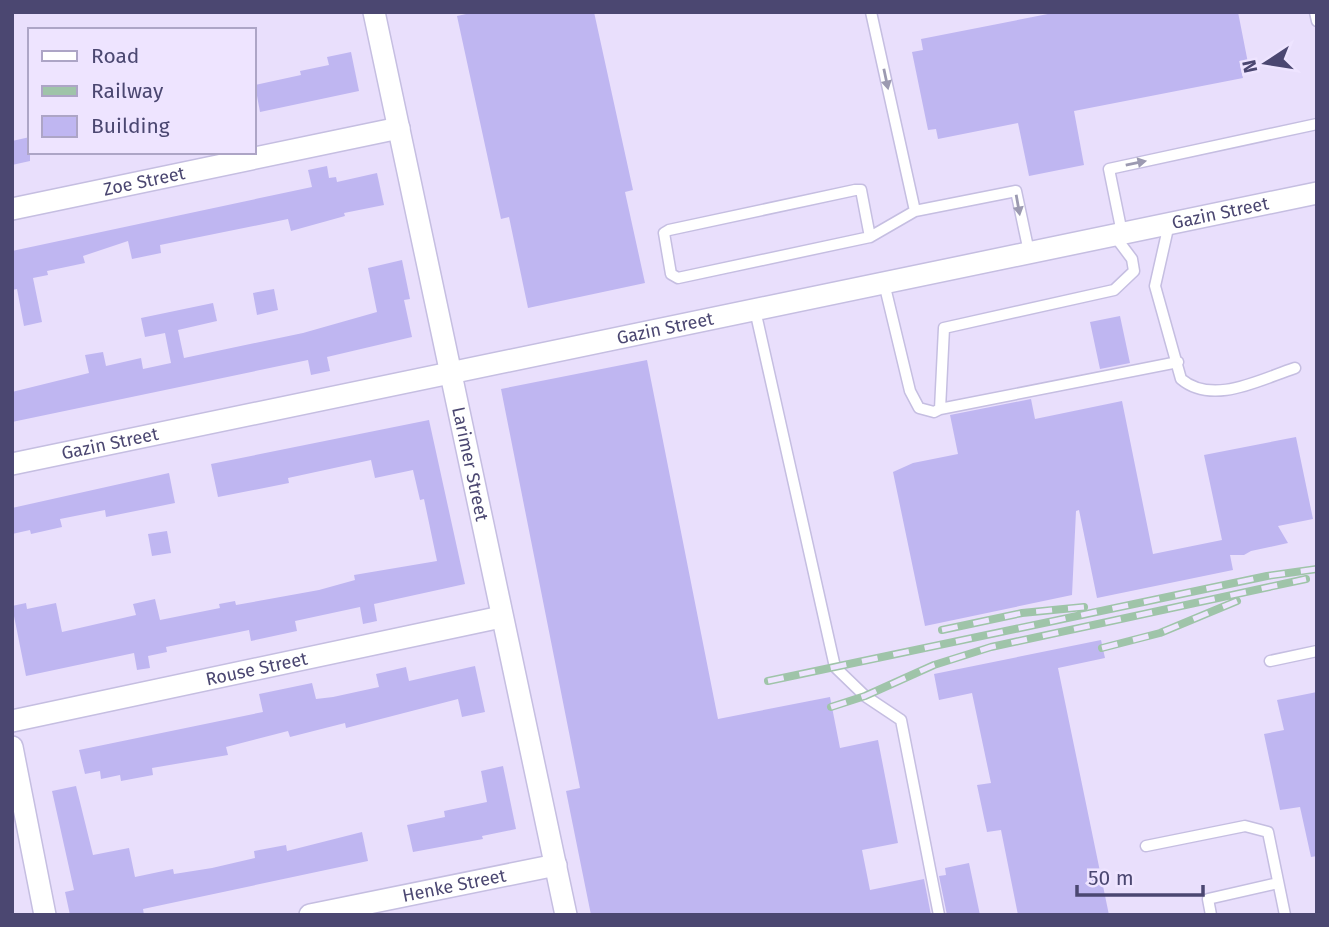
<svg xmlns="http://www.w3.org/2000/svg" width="1329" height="927" font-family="'Fira Sans',sans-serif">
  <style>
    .building { fill: #bfb6f1 }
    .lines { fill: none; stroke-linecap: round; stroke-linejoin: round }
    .lane-casing { stroke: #c5bee1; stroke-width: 13 }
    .street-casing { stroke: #c5bee1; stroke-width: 24 }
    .lane { stroke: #fff; stroke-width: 10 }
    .street { stroke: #fff; stroke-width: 21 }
    .rail-casing { stroke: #9fc4a9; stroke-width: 8 }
    .rail { stroke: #eee4ff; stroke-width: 5; stroke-dasharray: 16; stroke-linecap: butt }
    .oneway { fill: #9c9ab1 }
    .labels { text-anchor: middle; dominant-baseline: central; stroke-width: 7; stroke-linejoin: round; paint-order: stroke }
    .street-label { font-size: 18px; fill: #4b4771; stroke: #eee4ff }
  </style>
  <rect width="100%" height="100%" fill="#e9dffc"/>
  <path class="building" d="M475,12H594L633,190L625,192L645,283L528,308L509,217L501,219L457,16Z
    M1058,12H1238L1248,63L1240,65L1243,78L1074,111L1084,165L1029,176L1018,123L938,139L936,129L928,130L912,52L923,50L921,39Z
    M351,52L359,91L260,112L255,85L301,75L300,71L329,65L327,57Z
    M30,137V161L12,165V141Z
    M327,166L329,178L336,177L337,182L377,173L384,205L344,213L345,216L291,231L288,219L160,245L161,253L132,259L128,241L83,256L85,263L47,271L48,275L33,278L42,322L24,326L17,289L12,290V251L312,187L308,170Z
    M402,260L410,299L404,300L412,337L327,357L330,371L311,375L308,360L12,422V392L89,373L85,355L103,352L106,366L141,358L143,369L171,363L165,333L145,337L141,318L213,303L217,321L178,330L184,358L303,333L377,312L368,268Z
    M274,289L278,310L257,315L253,293Z
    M1120,316L1130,363L1100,369L1090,322Z
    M647,360L718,719L830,697L840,748L878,740L898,843L862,850L870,890L924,879L931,915H591L566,791L580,788L501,389Z
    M1031,399L1035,419L1122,401L1153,554L1222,540L1204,455L1296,437L1313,519L1278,526L1288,543L1251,551L1244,555H1230L1233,570L1097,598L1079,510L1076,511L1072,595L925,626L893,472L913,463L958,454L950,415Z
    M429,420L465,584L374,604L377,621L363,624L360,607L295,621L297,631L251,641L249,630L166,647L167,652L148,656L150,668L137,670L134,653L26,676L12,606L26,603L27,609L56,603L62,632L136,615L133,604L155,599L160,620L220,608L219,604L235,601L236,605L319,590L355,580L354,575L437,561L424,499L420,500L413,470L375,478L371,460L288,478L289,483L218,497L211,464Z
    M169,473L175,503L106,517L105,510L60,519L62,527L31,534L30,530L12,534V508Z
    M167,531L171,553L152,556L148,534Z
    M1101,640L1105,658L1058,668L1109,915H1018L1001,830L987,832L977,785L991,783L972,693L939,700L934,674Z
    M475,666L485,712L462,717L458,699L346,728L345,723L290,737L288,731L226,747L228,755L152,768L153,775L121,781L120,775L101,779L100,771L85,774L79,750L263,712L259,694L312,683L316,699L333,697L379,687L376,674L406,667L409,681Z
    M1317,692V856L1311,857L1300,807L1280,810L1264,734L1284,730L1277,700Z
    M503,766L516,829L482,836L483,839L413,852L407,825L445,817L444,811L487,802L481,771Z
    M76,786L93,855L129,848L135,877L173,869L174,874L212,868L255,858L254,851L286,845L287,851L362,832L368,861L143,909L144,915H70L65,892L74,890L52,791Z
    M969,863L980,915H947L939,876L946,875L945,868Z"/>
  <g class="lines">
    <defs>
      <path id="lane" d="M871,12L915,211L1016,191L1029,252
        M1315,12L1317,21
        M1169,224L1155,286L1181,379C1213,406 1261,379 1295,368
        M1122,233L1109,169L1317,124
        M870,237L861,190H855L669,230L664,233L671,274L678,278L870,237L915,211
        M884,283L910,391L919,408L934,412L940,409L944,328L1114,290L1134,271L1132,259L1114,235
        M755,310L835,667L865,696L901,720L939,915
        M940,409L1178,362
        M1270,661L1317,651
        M1146,846L1245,826L1268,832L1285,915
        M1211,915L1208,899L1278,883"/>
      <g id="street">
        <path id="s1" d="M374,12L566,915"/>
        <path id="s2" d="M12,209L399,128"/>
        <path id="s3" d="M12,464L1317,193"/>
        <path id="s4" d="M12,721L501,617"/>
        <path d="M12,747L45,915"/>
        <path id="s5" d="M310,915L556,865"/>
      </g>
    </defs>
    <use href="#lane" class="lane-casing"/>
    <use href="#street" class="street-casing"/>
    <use href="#lane" class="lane"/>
    <use href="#street" class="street"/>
    <defs>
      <path id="rail" d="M942,630L1022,613L1084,607
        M1102,648L1160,633L1237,601
        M768,681L1267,576L1317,569
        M831,707L865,696L934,665L991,647L1306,579"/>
    </defs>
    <use href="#rail" class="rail-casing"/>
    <use href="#rail" class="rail"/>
  </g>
  <defs><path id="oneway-solid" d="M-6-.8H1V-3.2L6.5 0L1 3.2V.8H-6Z" transform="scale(1.75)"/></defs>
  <g class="oneway">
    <use href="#oneway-solid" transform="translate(886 79) rotate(78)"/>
    <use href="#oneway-solid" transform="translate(1136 163) rotate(-12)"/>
    <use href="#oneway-solid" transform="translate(1018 205) rotate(80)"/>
  </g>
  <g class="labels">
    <g class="street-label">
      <text stroke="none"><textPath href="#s2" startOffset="135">Zoe Street</textPath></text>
      <text stroke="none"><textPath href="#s3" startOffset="1234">Gazin Street</textPath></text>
      <text stroke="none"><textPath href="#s3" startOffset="667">Gazin Street</textPath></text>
      <text stroke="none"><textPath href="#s3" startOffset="100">Gazin Street</textPath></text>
      <text stroke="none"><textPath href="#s1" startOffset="462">Larimer Street</textPath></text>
      <text stroke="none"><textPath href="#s4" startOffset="250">Rouse Street</textPath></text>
      <text stroke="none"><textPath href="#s5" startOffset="147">Henke Street</textPath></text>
    </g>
  </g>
  <rect width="1329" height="927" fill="none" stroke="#4b4771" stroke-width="28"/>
  <rect x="28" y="28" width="228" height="126" fill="#eee4ff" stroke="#ada5c6" stroke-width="2"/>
  <rect x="42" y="51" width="35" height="10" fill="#ffffff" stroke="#ada5c6" stroke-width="2"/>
  <text x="91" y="63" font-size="21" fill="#4b4771">Road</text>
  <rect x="42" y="86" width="35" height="10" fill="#9fc4a9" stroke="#ada5c6" stroke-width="2"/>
  <text x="91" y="98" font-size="21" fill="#4b4771">Railway</text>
  <rect x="42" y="116" width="35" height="21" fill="#bfb6f1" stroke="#ada5c6" stroke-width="2"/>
  <text x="91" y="133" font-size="21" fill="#4b4771">Building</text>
  <g transform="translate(1266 63) rotate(258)" stroke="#eee4ff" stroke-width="5" paint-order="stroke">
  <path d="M0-5L12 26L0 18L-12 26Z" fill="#4b4771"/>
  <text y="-10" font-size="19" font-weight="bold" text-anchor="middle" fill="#4b4771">N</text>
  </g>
  <path d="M1077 885v10h126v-10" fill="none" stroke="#4b4771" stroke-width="3.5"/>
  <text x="1088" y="885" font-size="21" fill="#4b4771" stroke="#eee4ff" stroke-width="5" paint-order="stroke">50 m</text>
</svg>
